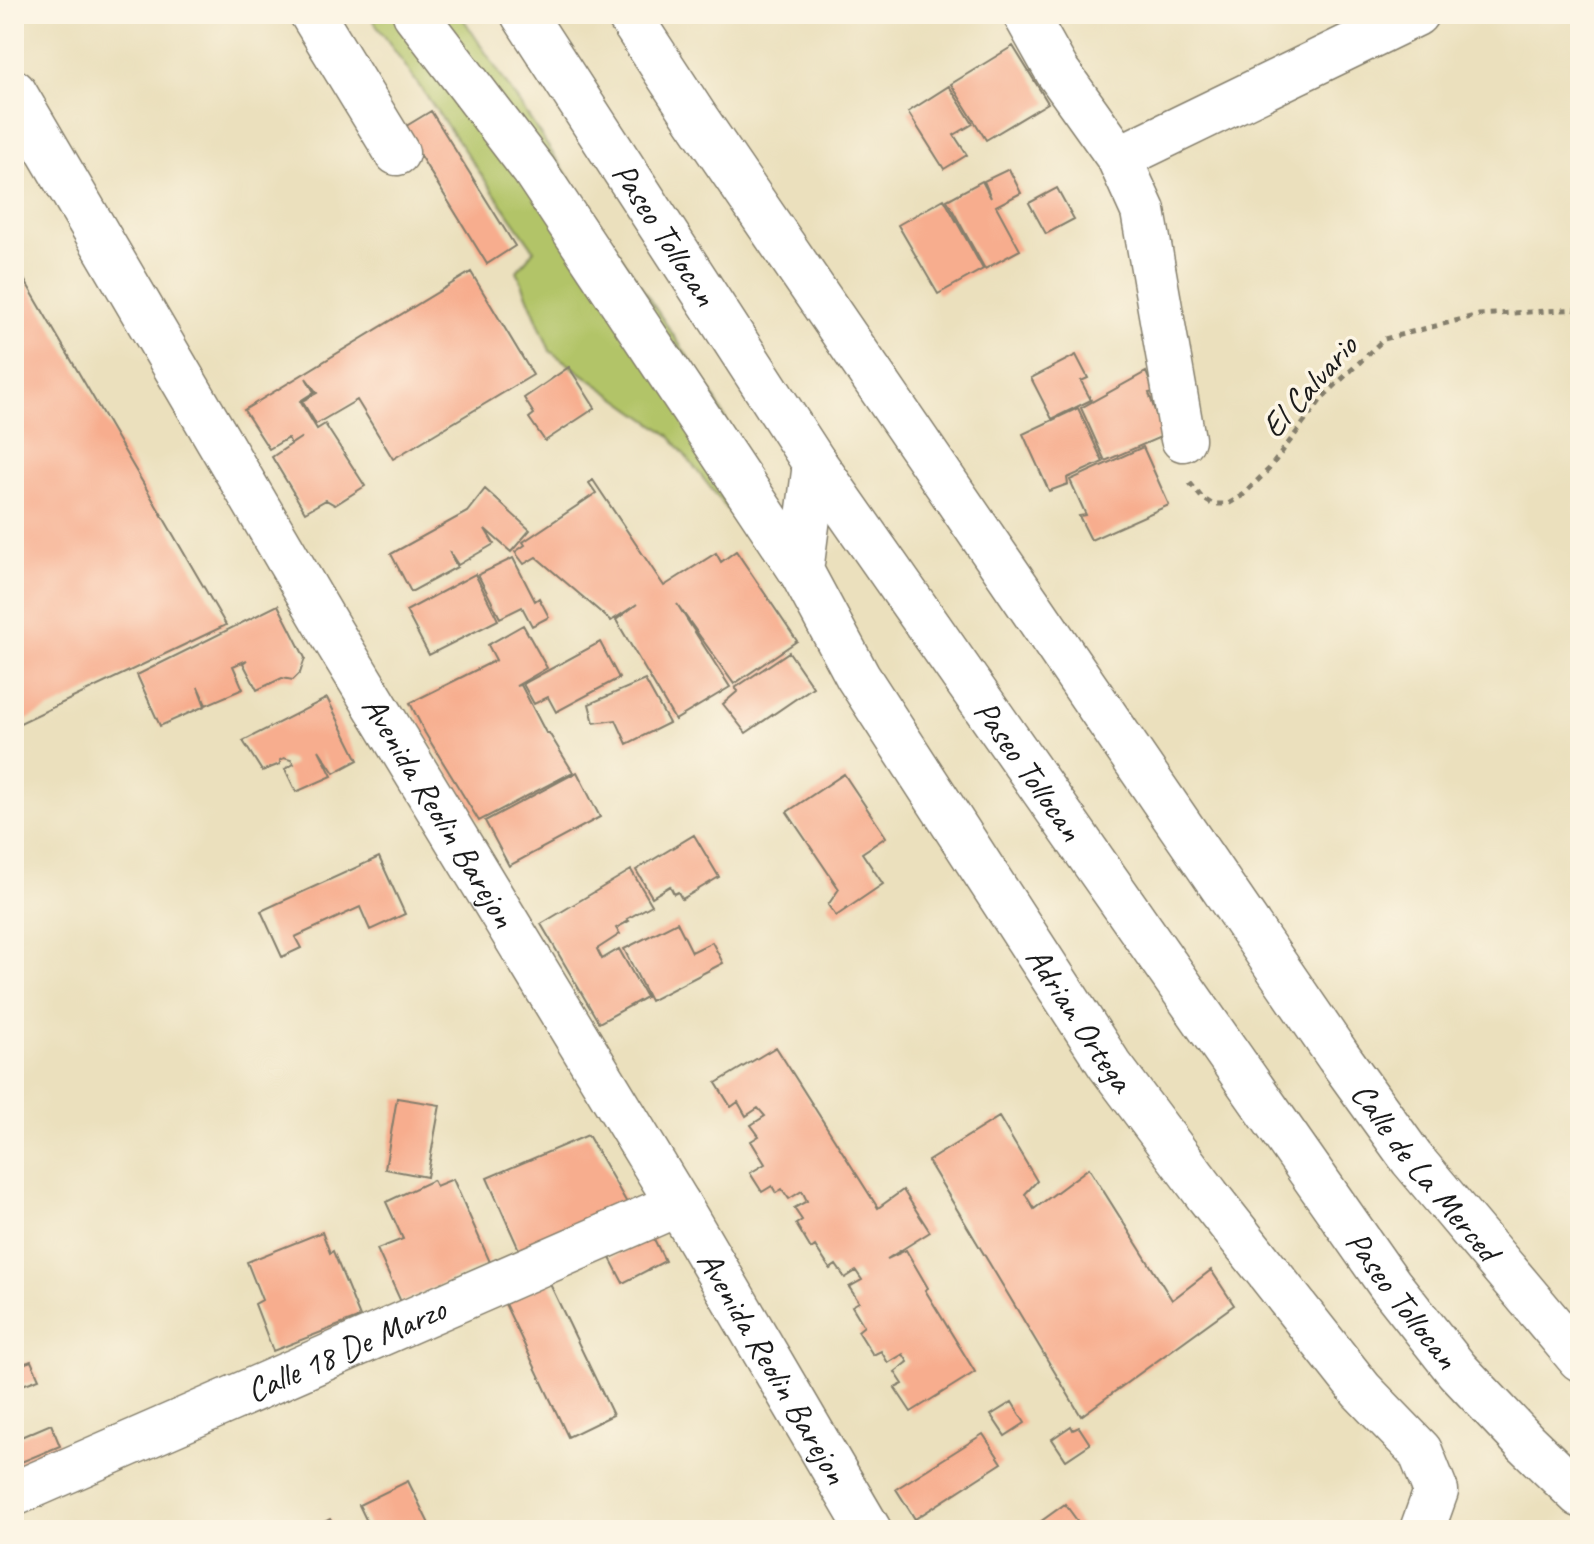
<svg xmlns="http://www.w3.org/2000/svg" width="1594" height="1544" font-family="Caveat,sans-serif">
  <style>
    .green { fill: #b2c468; stroke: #677042; stroke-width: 2 }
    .building { fill: #f7ad8e }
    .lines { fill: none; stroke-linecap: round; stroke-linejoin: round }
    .minor-casing { stroke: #847e6c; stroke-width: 47 }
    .major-casing { stroke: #847e6c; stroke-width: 47 }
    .highway-casing { stroke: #847e6c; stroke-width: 47 }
    .path { stroke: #847e6c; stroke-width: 5; stroke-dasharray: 6 6; stroke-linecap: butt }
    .minor { stroke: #fff; stroke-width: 44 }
    .major { stroke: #fff; stroke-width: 44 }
    .highway { stroke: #fff; stroke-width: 44 }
    .labels { text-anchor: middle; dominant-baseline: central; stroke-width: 7; stroke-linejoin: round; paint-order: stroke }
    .street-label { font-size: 34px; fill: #1c1c1c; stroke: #fcf5e5 }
  </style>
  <rect width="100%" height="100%" fill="#fcf5e5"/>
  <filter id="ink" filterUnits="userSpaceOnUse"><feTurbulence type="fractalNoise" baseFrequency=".0125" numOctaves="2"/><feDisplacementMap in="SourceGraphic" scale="16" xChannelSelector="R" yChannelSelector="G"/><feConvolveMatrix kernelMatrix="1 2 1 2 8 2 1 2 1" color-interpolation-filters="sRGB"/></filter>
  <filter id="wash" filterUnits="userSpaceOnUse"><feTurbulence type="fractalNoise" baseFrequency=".006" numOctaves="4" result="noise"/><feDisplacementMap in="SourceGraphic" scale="32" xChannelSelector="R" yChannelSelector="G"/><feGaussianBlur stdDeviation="1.8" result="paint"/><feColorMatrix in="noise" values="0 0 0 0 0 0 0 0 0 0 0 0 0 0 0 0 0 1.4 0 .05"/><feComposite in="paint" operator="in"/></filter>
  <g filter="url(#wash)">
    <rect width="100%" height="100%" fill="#ebe0bd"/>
    <path class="green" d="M369,14H460L712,393L744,455L778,574L669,435L550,351L517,271L534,250Z"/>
    <g id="blocks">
      <path class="building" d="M1013,46L1048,103L986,140L951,84Z
        M949,86L973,124L954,135L967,155L944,169L908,112Z
        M431,111L515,246L487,264L403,128Z
        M1009,169L1021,193L996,206L1020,250L985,269L947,200L982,181L991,198L984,181Z
        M1057,188L1074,219L1046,234L1029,203Z
        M944,199L983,269L938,294L898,225Z
        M14,262L226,625L14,726Z
        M471,272L533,375L393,459L357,400L316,424L302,401L317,393L306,378L314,392L300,401L317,429L325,424L365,486L335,505L326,500L305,512L272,457L302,437L291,444L288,438L269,449L244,410Z
        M1076,355L1088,378L1081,381L1091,400L1052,419L1031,378Z
        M569,367L595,408L545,441L529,418L534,414L524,398Z
        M1146,372L1154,392L1149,393L1163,436L1105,461L1081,408Z
        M1078,408L1103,462L1067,478L1068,484L1049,491L1023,434Z
        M1143,447L1169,505L1091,540L1079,516L1086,515L1070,480Z
        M593,480L664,586L716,553L721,562L736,551L797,641L734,684L677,604L730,687L675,720L616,620L637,604L611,621L536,557L524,564L515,552L525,545L523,542L596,493L589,483Z
        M485,489L530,530L511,552L485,529L494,544L458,565L449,551L457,567L411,592L391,554L467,512Z
        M513,558L535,601L539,598L549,617L532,626L522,607L500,618L478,575Z
        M475,574L498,620L429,655L406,611Z
        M278,605L305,658L300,673L293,680L282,678L257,690L243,663L247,660L233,666L243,689L206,705L198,687L205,706L160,726L137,675Z
        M523,625L547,668L516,686L521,685L546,733H549L573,772L479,821L425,733L410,703L496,660L488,645Z
        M600,642L619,678L556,712L548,697L534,704L523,684Z
        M789,652L813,687L746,733L723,704L738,691L735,688Z
        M645,680L669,723L627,744L616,720L594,723L589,704Z
        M327,698L358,760L334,773L319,750L332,776L296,792L285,769L294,764L291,760L284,758L280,760V764L262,771L243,741Z
        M577,772L600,817L509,866L485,821Z
        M844,774L886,837L862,853L883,884L836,916L828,905L839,889L787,812Z
        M694,835L719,877L682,899L678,892L674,894L670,886L652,897L636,870Z
        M379,857L405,914L370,930L360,907L295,937L301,948L282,957L261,911Z
        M631,870L652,905L627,919L629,921L616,928L620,934L597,949L602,959L619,949L646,997L599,1023L541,924Z
        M677,922L692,952L712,942L723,963L650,1001L624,949Z
        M776,1047L878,1208L903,1190L930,1232L887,1259L906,1250L928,1288L925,1290L975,1372L911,1412L895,1388L903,1384L895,1372L908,1362L903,1354L888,1363L881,1351L873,1355L858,1331L864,1326L852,1306L859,1302L849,1287L862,1280L856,1271L845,1278L836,1265L830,1269L815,1246L811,1249L796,1224L802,1220L794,1208L807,1201L802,1191L789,1199L782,1189L776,1193L772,1186L762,1192L750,1173L765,1164L751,1141L759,1136L751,1125L765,1116L758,1108L746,1116L738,1102L731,1107L716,1083Z
        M397,1098L440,1105L427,1177L385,1169Z
        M999,1117L1037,1181L1025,1194L1034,1209L1089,1168L1172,1300L1211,1270L1234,1305L1081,1416L928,1161Z
        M588,1135L627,1203L520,1252L487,1178Z
        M453,1179L490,1262L401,1302L377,1249L403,1239L386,1202L433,1180L436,1186Z
        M322,1232L330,1253L333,1251L360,1317L273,1351L255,1304L262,1300L247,1262Z
        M653,1237L665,1261L623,1283L610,1258Z
        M549,1282L613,1415L568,1437L505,1304Z
        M19,1353L23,1364L31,1361L39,1379L14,1388V1355Z
        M1012,1402L1025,1423L1005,1436L991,1415Z
        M51,1424L60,1446L14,1465V1440Z
        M1071,1426L1073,1430L1079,1427L1090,1444L1066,1460L1052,1439Z
        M983,1434L1002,1463L915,1519L896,1489Z
        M408,1481L432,1530H371L359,1505Z
        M1065,1504L1084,1530H1029Z
        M330,1519L336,1530H309Z"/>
    </g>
  </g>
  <g filter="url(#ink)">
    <use href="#blocks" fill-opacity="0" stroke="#847e6c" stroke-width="2"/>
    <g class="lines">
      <defs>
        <g id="minor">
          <path d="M312,14L397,153"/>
          <path d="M415,14L534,170L801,571"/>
          <path id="s1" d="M628,14L696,118L1338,1056L1412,1159L1580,1359"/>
          <path d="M1025,14L1057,71L1119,158L1143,211L1183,439"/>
          <path d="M1119,158L1416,14"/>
          <path id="s2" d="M815,464L801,571L858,677L1109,1064L1208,1196L1361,1390L1420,1451L1436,1491L1422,1530"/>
          <path id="s3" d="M14,1494L678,1204"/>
        </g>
        <g id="major">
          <path id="s4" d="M14,92L332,634L678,1204L869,1530"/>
        </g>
        <g id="highway">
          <path id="s5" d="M523,14L815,464L1390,1285L1457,1370L1526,1443L1580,1495"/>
        </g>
      </defs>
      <use href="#minor" class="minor-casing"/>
      <use href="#major" class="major-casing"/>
      <use href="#highway" class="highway-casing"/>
      <path class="path" d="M1190,483L1202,498L1212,504H1228L1243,495L1269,469L1323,397L1384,339L1479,315L1580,309"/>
      <use href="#minor" class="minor"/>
      <use href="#major" class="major"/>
      <use href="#highway" class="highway"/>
    </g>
  </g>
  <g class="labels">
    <g class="street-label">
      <text stroke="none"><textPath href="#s5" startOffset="262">Paseo Tollocan</textPath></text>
      <text transform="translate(1309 386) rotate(-48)">El Calvario</text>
      <text stroke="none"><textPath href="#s5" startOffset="910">Paseo Tollocan</textPath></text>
      <text stroke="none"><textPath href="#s4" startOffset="836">Avenida Reolin Barejon</textPath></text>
      <text stroke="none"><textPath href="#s2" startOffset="636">Adrian Ortega</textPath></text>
      <text stroke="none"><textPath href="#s1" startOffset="1406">Calle de La Merced</textPath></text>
      <text stroke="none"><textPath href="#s5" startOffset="1558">Paseo Tollocan</textPath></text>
      <text stroke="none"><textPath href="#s3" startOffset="362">Calle 18 De Marzo</textPath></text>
      <text stroke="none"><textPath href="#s4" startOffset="1484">Avenida Reolin Barejon</textPath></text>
    </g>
  </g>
  <rect width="1594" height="1544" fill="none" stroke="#fcf5e5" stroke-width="48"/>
</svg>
